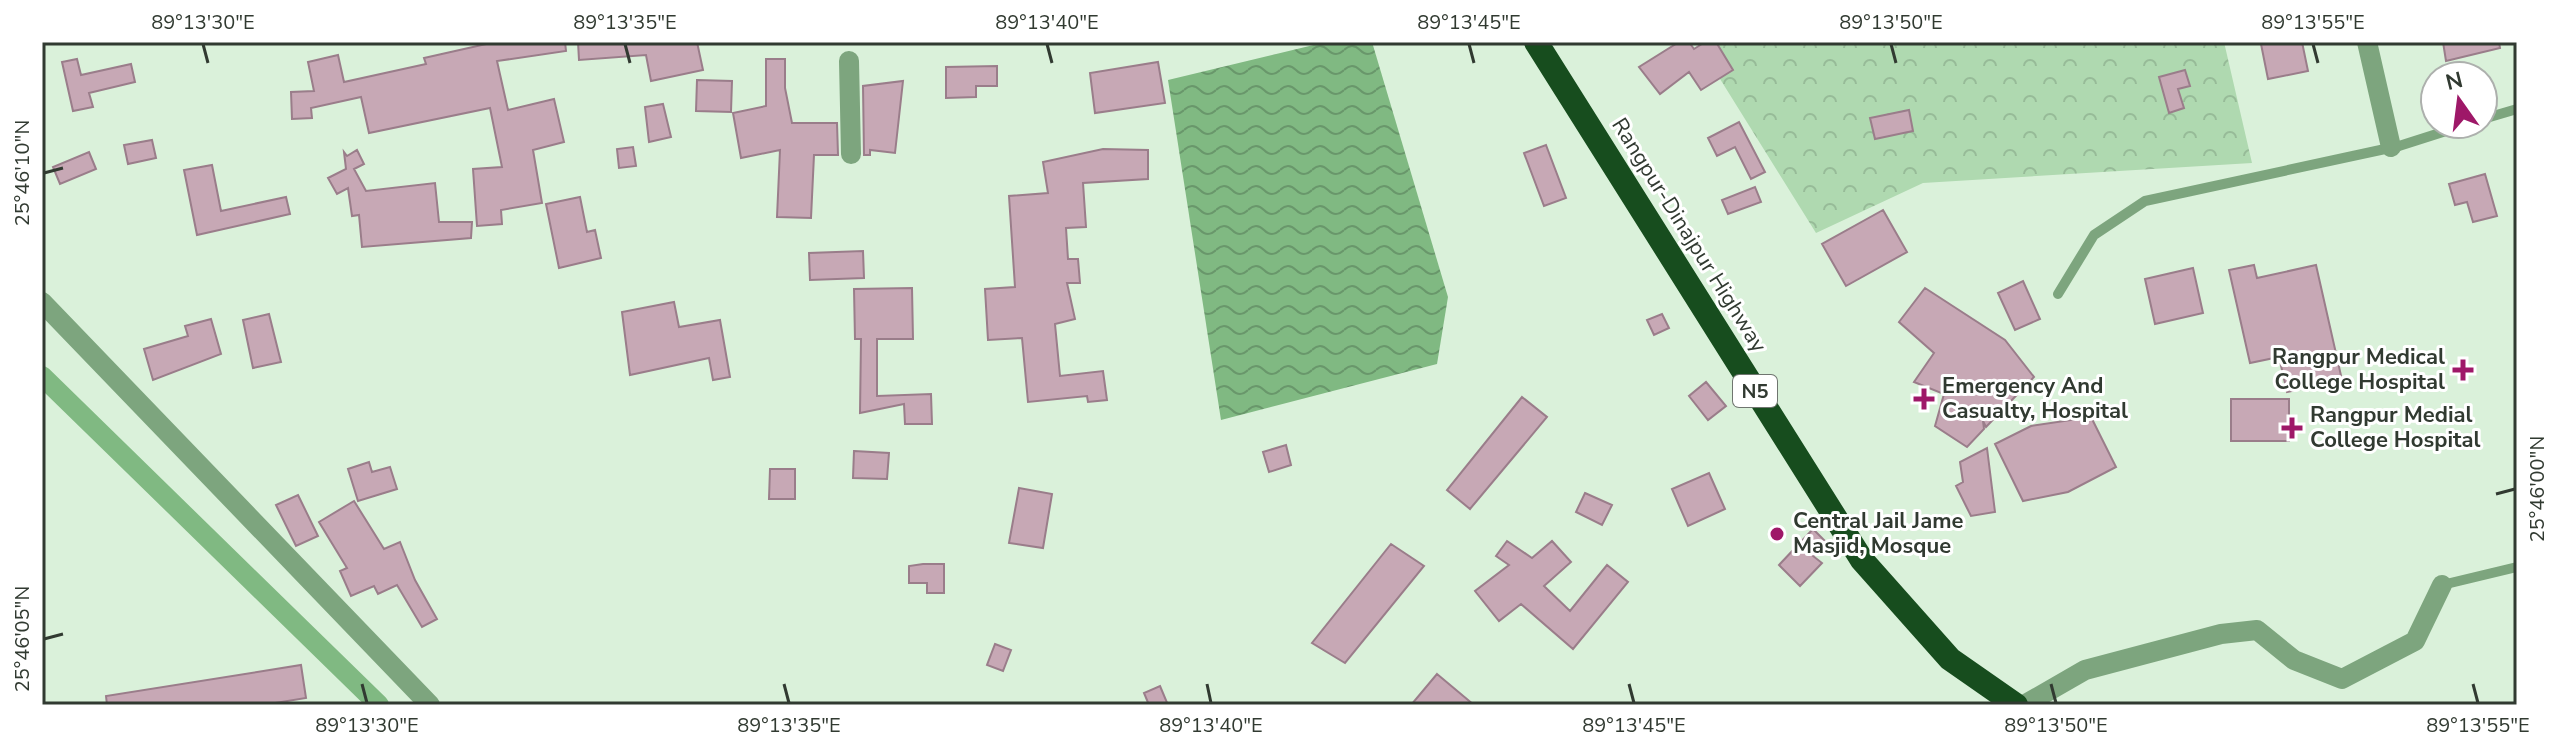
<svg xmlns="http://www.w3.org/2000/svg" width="2559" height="747" font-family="'Nunito Sans',sans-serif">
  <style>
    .forest { fill: url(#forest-crowns) }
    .water { fill: url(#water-waves) }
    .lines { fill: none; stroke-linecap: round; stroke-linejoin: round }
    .canal { stroke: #80b982; stroke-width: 20 }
    .building { fill: #c7a8b5; stroke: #9a7d8a; stroke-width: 2 }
    .lane { stroke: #7da57e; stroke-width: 10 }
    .street { stroke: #7da57e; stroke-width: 20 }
    .highway { stroke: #174d1e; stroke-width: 24 }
    .ticks { fill: none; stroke: #313a31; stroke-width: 3 }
    .poi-dot { fill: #9e1868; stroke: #fff; stroke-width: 3 }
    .labels { text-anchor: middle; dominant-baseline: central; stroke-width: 6; stroke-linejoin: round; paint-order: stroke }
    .shield { fill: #fff; stroke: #6f756f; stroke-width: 2 }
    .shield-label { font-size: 20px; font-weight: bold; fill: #313a31 }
    .street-label { font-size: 22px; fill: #313a31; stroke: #fff }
    .poi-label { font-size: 22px; font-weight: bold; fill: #313a31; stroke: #fff; text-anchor: start }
    .neatline { fill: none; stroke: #313a31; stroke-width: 3 }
    .ticks-label { font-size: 20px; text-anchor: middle; fill: #313a31 }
  </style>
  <defs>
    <pattern id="forest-crowns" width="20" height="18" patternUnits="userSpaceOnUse" patternTransform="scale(2)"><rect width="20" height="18" fill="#afd9b0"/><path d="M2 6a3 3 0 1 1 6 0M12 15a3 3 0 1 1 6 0" fill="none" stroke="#97bb98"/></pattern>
    <pattern id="water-waves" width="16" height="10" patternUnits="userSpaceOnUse" patternTransform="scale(2)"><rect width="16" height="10" fill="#80b982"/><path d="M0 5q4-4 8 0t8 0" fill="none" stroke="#69976b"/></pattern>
  </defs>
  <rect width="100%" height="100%" fill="#daf1da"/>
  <path class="forest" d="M1697,42H2224L2252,163L1923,183L1816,233Z"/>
  <path class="water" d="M1326,42H1372L1448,297L1437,364L1221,420L1168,80Z"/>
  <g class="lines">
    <path class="canal" d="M42,376L379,705"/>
  </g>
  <path class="building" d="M495,42H565L566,51L497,61L508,110L554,99L564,142L533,150L542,203L501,210L502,224L477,226L473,169L502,167L490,108L369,133L361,97L311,108L312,118L292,119L291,92L314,91L308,62L338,55L344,82L426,64L424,58Z
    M578,42H697L703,70L651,81L646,55L579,60Z
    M1679,42H1689L1694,49L1705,42H1716L1733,70L1701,90L1689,72L1660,94L1639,67Z
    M2270,42H2302L2308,71L2268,79L2261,44Z
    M2443,42H2499L2500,48L2446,61Z
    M77,59L81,75L131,64L135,82L89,93L93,107L73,111L62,62Z
    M766,59H785V88L792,123H837L838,155H814L811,218L777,217L780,150L741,158L733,113L766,106Z
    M1158,62L1165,103L1095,113L1090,73Z
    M997,66V86H976V97L946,98V67Z
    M2185,70L2190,86L2178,89L2184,108L2169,113L2159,77Z
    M697,80L732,81L731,112L696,111Z
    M903,81L895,153L870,150V155H864L863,86Z
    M663,104L671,137L649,142L645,107Z
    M1909,110L1913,131L1875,139L1870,118Z
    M1739,122L1765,172L1751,179L1735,147L1717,156L1708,138Z
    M152,140L156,158L128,164L124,145Z
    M1546,145L1566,198L1544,206L1524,153Z
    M633,147L636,166L619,168L617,149Z
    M1103,149L1148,150V179L1083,183L1086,227L1066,228L1068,259H1078L1080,283H1067L1075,319L1055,324L1060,376L1103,371L1107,400L1088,402L1087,396L1028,402L1022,338L988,340L985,289L1015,287L1009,196L1048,193L1043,162Z
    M357,150L364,164L354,169L366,191L435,183L439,222H472L471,238L362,247L359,215L352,216L348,188L337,194L328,178L346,169L344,152L347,156Z
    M89,152L96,169L60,184L53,167Z
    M212,165L221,211L286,197L290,214L197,235L184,170Z
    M2485,174L2497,216L2473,222L2467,202L2455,205L2449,184Z
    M1755,187L1761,202L1728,214L1722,200Z
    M580,197L587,232L595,230L601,258L559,268L546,204Z
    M1883,210L1907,252L1846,286L1822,244Z
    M863,251L864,278L810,280L809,253Z
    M2254,265L2257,278L2316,265L2342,380L2287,392L2279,357L2250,363L2229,270Z
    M2193,268L2203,313L2155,324L2145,279Z
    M2023,281L2040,319L2015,330L1998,293Z
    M912,288L913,339H877V396L931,394L932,424H905L904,404L860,413L861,339H855L854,289Z
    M1925,288L2005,340L2034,377L1986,427L1983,421L1984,429L1967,447L1935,426L1944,394L1914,382L1934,353L1899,322Z
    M674,302L679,327L720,320L730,377L713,380L709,358L630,375L622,312Z
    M269,314L281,362L253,368L243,320Z
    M1662,314L1669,328L1654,335L1647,320Z
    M211,319L221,354L153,380L144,349L188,336L185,326Z
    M1706,382L1726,406L1708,420L1689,396Z
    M1522,397L1547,417L1470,509L1447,490Z
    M2231,399H2289V441H2231Z
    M2091,417L2116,467L2068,492L2023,501L1995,444L2031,426Z
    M1286,445L1291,465L1269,472L1263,452Z
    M1987,448L1995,512L1971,516L1956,486L1963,482L1960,462Z
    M854,451L889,453L887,479L853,478Z
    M369,462L372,472L390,467L397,489L358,501L348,469Z
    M770,469H795V499H769Z
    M1709,473L1725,509L1688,526L1672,489Z
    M1019,488L1052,494L1043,548L1009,543Z
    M1585,493L1612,505L1602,525L1576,512Z
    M298,495L318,536L296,546L276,505Z
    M354,501L384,549L400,542L415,580L437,619L422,627L397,585L378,594L374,586L351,596L340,571L347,568L319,522Z
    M1813,529L1826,542L1813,556L1822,563L1800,586L1779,565Z
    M1507,541L1532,558L1552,541L1571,562L1544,586L1570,611L1607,565L1628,582L1573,649L1521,604L1499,621L1475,591L1509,565L1496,556Z
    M1391,544L1424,566L1345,663L1312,643Z
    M923,564H944V593H927V583H909V566Z
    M995,644L1011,650L1003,671L987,665Z
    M301,665L306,698L263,705H107L106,696Z
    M1437,674L1474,705H1411Z
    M1160,686L1168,705H1149L1144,693Z"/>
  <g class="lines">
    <path class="lane" d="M2483,119L2517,109
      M2058,294L2094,235L2145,201L2399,146L2468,124
      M2442,585L2517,567"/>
    <path class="street" d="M2367,42L2391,147
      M849,61L851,154
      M42,302L430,705
      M2024,705L2085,670L2221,634L2257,630L2294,660L2342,679L2415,641L2442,585"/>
    <path class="highway" d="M1536,42L1862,560L1950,659L2016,705"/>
  </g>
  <path class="ticks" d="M203,44L208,63M625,44L630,63M1047,44L1052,63M1469,44L1474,63M1891,44L1896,63M2313,44L2318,63M44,173L63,168M2496,494L2515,489M44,639L63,634M362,684L367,703M784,684L789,703M1207,684L1211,703M1629,684L1634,703M2051,684L2056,703M2473,684L2478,703"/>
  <g class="poi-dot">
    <path d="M2459 358h8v8h8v8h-8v8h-8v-8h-8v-8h8z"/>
    <path d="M1920 387h8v8h8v8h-8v8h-8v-8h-8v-8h8z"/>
    <path d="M2288 416h8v8h8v8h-8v8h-8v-8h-8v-8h8z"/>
    <circle cx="1777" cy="534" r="8"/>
  </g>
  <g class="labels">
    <rect class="shield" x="1733" y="375" width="44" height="32" rx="6"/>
    <g class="shield-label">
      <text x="1755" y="391">N5</text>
    </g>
    <g class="street-label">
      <text transform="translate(1689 235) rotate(58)">Rangpur-Dinajpur Highway</text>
    </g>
    <g class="poi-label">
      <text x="2445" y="357" text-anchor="end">Rangpur Medical<tspan x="2445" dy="25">College Hospital</tspan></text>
      <text x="1942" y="386">Emergency And<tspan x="1942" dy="25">Casualty, Hospital</tspan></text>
      <text x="2310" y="415">Rangpur Medial<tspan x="2310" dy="25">College Hospital</tspan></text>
      <text x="1793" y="521">Central Jail Jame<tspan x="1793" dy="25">Masjid, Mosque</tspan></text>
    </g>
  </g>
  <rect width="2559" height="747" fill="none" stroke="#ffffff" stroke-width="88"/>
  <g transform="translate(2459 100) rotate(346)"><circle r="38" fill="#ffffff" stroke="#adb0ad" stroke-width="2"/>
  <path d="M0-6L14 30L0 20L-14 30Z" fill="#9e1868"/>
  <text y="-12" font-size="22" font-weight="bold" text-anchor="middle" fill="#313a31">N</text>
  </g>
  <rect x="44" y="44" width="2471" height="659" class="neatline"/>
  <g class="ticks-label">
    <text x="203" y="29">89°13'30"E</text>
    <text x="625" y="29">89°13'35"E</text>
    <text x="1047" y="29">89°13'40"E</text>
    <text x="1469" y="29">89°13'45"E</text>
    <text x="1891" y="29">89°13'50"E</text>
    <text x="2313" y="29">89°13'55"E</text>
    <text transform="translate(22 173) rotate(-90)" y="7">25°46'10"N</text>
    <text transform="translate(2537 489) rotate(-90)" y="7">25°46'00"N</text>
    <text transform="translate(22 639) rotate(-90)" y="7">25°46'05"N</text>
    <text x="367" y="732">89°13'30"E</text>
    <text x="789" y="732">89°13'35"E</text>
    <text x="1211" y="732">89°13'40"E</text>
    <text x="1634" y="732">89°13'45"E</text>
    <text x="2056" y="732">89°13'50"E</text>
    <text x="2478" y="732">89°13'55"E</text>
  </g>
</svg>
